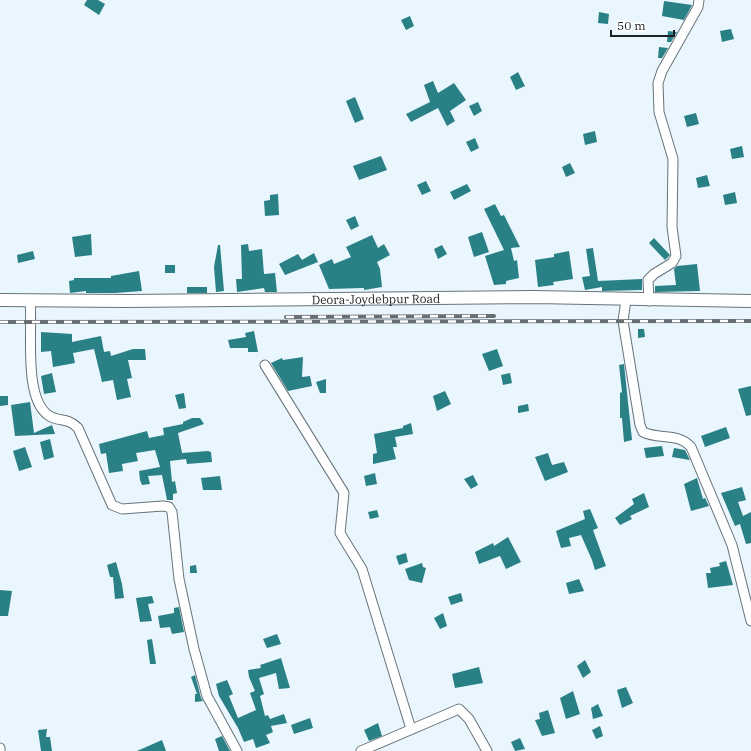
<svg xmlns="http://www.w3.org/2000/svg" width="751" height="751" font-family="'IBM Plex Serif',serif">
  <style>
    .building { fill: #298085 }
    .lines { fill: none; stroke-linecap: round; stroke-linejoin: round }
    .street-casing { stroke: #67737a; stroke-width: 11 }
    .secondary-casing { stroke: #67737a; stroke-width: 14 }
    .street { stroke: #fff; stroke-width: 9 }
    .secondary { stroke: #fff; stroke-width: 12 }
    .rail-casing { stroke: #676f74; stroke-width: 4 }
    .rail { stroke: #fff; stroke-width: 2.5; stroke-dasharray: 8; stroke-linecap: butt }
    .labels { text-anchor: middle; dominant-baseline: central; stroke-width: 3; stroke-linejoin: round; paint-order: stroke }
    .street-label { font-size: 12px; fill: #1c2124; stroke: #fff }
  </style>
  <rect width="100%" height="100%" fill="#e9f6fe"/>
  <path class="building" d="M87,0H98L105,4L99,15L84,5Z
    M664,1L692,5L691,7L684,20L662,16Z
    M599,12L609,14L608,24L598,23Z
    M410,16L414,26L406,30L401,20Z
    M731,29L734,39L722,42L720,31Z
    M668,31L677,32L671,42H667Z
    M659,47L668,48L662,58H658Z
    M518,72L525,86L516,90L510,77Z
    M433,81L438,93L454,83L466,100L450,111L455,121L447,126L438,108L411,122L406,114L430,102L424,85Z
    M355,97L364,119L355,123L346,101Z
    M478,102L482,111L474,116L469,106Z
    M696,113L699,124L687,127L684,116Z
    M595,131L597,142L585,145L583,134Z
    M475,138L479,148L471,152L466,142Z
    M742,146L744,157L732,159L730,149Z
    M381,156L387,170L359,180L353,166Z
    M570,163L575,173L566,177L562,167Z
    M707,175L710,186L698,188L696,178Z
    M426,181L431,191L422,195L417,185Z
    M467,184L471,191L454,200L450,192Z
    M735,192L737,203L725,205L723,195Z
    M278,194L279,215L265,216L264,201L270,200V195Z
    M495,204L501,216L504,215L520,247L511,248L514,261L517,260L519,278L506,281V284L494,285L485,256L504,250L484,209Z
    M355,216L359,226L351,230L346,220Z
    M482,232L489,252L474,257L468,237Z
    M91,234L92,255L75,257L72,237Z
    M372,235L378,248L384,244L390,255L377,262L380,269L382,287L364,290V288L329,289L319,265L332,259L334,264L351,257L346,247Z
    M654,238L670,255L665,260L649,243Z
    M248,244L249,251L262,249L264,274L275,273L277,292H265L264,288L237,292L236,279H242L241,245Z
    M218,245H220L224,291L216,292L214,267Z
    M442,245L447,254L438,259L434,249Z
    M593,248L598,281L642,279V290L602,291V287L585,290L582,277L590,276L586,249Z
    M33,251L35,259L18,263L17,255Z
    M569,251L573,279L553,282L554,285L538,287L535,260L554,257V254Z
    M314,253L318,262L285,275L279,264L298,254L302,260Z
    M697,264L700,291L655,292V286L676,285L674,269L677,266Z
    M165,265H175V273H165Z
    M139,271L142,291L115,293H86V291L70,293L69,281L74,280V278H111V276Z
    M187,287H207V293H187Z
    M638,329H644L645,337L638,338Z
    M254,331L258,352H248V348H230L228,340L246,337L245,333Z
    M41,332L72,334V342L101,336L104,352L110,351L111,356L133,349H145L146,360H128L132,378L127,379L131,397L117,400L113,380L102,382L94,349L73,353L75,363L53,367L51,351L41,352Z
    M497,349L503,366L489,371L482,354Z
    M303,357L302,377L310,376L312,386L288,391L271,363L282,358L283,360Z
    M624,364L632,440L624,442L622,418H620V393L622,392L619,365Z
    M52,373L56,392L44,394L41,376Z
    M510,373L512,383L503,385L501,375Z
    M326,379V393H320L316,382Z
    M751,386V415L746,416L738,389Z
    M445,391L451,404L437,411L433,396Z
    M184,393L186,408L179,409L175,395Z
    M0,396H8V405L0,406Z
    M30,402L34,433L52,425L55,434L15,436L11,405Z
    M528,404L529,411L518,413V406Z
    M192,418H200L204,424L178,433L182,453L208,451L211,452L212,462L187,464L186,459L170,461L172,482L175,481L177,493L173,494V500H167L162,475L148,476L150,484L142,485L140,480L139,471L160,467L155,450L136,453L138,461L122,464L123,471L109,473L106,453L101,454L99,444L147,431L149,438L164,435L163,428L183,424V422Z
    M411,423L413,434L395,437L397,447H393L396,459L373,464V454L377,453L374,434L403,428V426Z
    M726,427L730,438L705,447L701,436Z
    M50,439L54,457L44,460L40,442Z
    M662,446L664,456L646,458L644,448Z
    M25,447L32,467L19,471L13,451Z
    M674,448L685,450L690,460L672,457Z
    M548,453L552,465L564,462L568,472L545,481L535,457Z
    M375,473L377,484L366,486L364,476Z
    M473,475L478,485L471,489L464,479Z
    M220,476L222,490H203L201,478Z
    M697,478L703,499L705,498L709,506L691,511L684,484Z
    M742,487L746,500L738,502L743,516L751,512V543L746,544L740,524L735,526L721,493Z
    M644,493L649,507L630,516L632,519L620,525L615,518L634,504L632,499Z
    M590,509L598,528L593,530L606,566L595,570L592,560L581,535L569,538L571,546L561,548L556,531L585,519L583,511Z
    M377,510L379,517L370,519L368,512Z
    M508,537L521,562L506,569L500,556L479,564L475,552L493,543L494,546Z
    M406,553L408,562L399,565L396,556Z
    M726,561L733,585L708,588L706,573H711L710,568L720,566L719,563Z
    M116,562L122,584L124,598L115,599L113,577H110L107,565Z
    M422,563L423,567L426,568L422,583L409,580L405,569Z
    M196,565L197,573H190V566Z
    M579,579L584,591L569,594L566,583Z
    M0,590L12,591L8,616H0Z
    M461,593L463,601L451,605L448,597Z
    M152,596L154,603L148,604L152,621L140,622L136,598Z
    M179,607L184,632L172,634L170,627L160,628L158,616L174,613V608Z
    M443,613L447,626L440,629L434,618Z
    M277,634L281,644L267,648L263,639Z
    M152,639L156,664H150L147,640Z
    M281,658L290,688L279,689L276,673L259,678L264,694L260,696L265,716L268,715L270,719L284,714L287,723L271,726L273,732L266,735L270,743L256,748L253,739L244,742L238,728L219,696L216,684L227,680L233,694L229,696L238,718L256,710L250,693L255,691L249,677L248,670L261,668L260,665Z
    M585,660L591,672L583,678L577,666Z
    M479,667L483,683L455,688L452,674Z
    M195,675L201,698L203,701L195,702V694H197L191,677Z
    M626,687L633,703L622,708L617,690Z
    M573,691L580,714L566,719L560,698Z
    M598,704L603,716L593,719L591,708Z
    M548,710L555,733L542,736L535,720L540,719L539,713Z
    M310,718L313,728L294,734L291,725Z
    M378,723L382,736L369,741L364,730Z
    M600,726L603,736L596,739L592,730Z
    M47,729L46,737H50L52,751H41L38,730Z
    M222,736L230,751H219L215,739Z
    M520,738L525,749L515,751L511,742Z
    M162,740L166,751H137Z"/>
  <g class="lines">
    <defs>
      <path id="street" d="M626,300L623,321L640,425L643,432C659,440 678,432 691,447L732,545L751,621
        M30,301C33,329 23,397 48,415C59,423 66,416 78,428L112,505L122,509L163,506L169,507L172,512L179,579L194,649L207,696L237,751
        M649,301L648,280L654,274L672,263L676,256L672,227L673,159L659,112L658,83L662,71L698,7L699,0
        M265,365L344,493L340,533L362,569L411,729
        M0,748V751
        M361,751L459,709L469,719L487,751"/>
      <g id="secondary">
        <path id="s1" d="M0,300L126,301L534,297L751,301"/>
      </g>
    </defs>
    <use href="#street" class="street-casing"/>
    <use href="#secondary" class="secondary-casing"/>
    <use href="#street" class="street"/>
    <use href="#secondary" class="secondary"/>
    <defs>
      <path id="rail" d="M286,317L494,316
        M0,322L751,321"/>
    </defs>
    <use href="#rail" class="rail-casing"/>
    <use href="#rail" class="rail"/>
  </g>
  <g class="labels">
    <g class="street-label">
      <text stroke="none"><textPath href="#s1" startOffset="376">Deora-Joydebpur Road</textPath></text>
    </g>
  </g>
  <path d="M611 30v6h63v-6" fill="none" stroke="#1c2124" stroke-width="2"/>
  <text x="617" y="30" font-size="12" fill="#1c2124" stroke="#ffffff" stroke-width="3" paint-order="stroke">50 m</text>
</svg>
